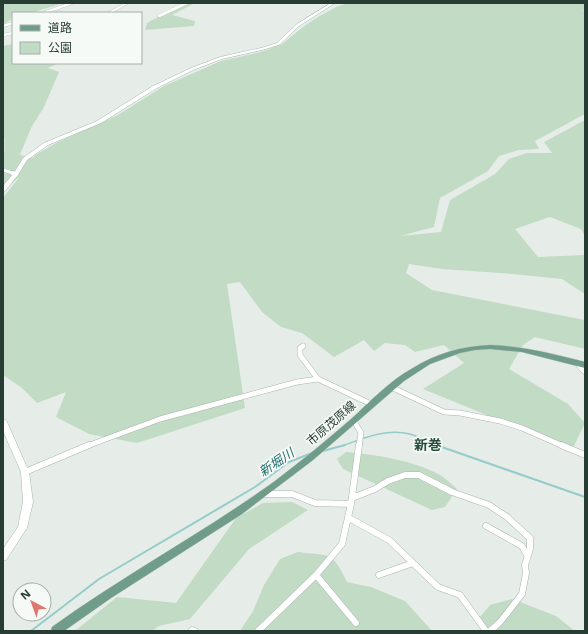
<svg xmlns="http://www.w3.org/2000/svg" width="588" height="634" font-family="'Noto Sans','Noto Sans JP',sans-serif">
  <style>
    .green { fill: #c1dbc4 }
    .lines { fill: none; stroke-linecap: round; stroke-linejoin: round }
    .stream-far1 { stroke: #95cbca; stroke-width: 1.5 }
    .stream { stroke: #95cbca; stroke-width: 2 }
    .street-far4-casing { stroke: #a9b5ae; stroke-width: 3 }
    .street-far3-casing { stroke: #a9b5ae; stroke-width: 3.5 }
    .street-far2-casing { stroke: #a9b5ae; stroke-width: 5 }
    .street-far1-casing { stroke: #a9b5ae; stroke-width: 6 }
    .street-casing { stroke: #a9b5ae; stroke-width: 7 }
    .secondary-casing { stroke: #a5b7ae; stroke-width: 1 }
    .primary-casing { stroke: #c3c9c6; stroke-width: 1 }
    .street-far4 { stroke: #fff; stroke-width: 2.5 }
    .street-far3 { stroke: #fff; stroke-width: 3 }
    .street-far2 { stroke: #fff; stroke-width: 4 }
    .street-far1 { stroke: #fff; stroke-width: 5 }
    .street { stroke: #fff; stroke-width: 6 }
    .secondary { fill: #fff; fill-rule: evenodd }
    .primary { fill: #709d8a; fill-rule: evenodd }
    .labels { text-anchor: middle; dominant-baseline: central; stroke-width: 3.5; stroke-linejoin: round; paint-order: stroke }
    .near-street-label { font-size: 12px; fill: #273d33; stroke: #f6faf7 }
    .near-water-label { font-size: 13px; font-style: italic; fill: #287272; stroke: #f6faf7 }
    .near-quarter-label { font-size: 14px; font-weight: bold; fill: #254d3c; stroke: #f6faf7 }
  </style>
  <rect width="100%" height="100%" fill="#e6ede8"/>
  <path class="green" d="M3,3H64L30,13H13V18L3,25Z
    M191,3H195L172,15L195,21L194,26L145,30L147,23L171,10Z
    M349,3H585V10H582L585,11V114L535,141L539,149L519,150L499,156L488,171L440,198L434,227L400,236L441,232L450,200L495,174L509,159L527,153H552L544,142L585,120V237L581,229L550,217L515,229L538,257L585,255V294L562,279L513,274L442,269L409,264L406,273L432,290L585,320V349L535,337L523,345L509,369L568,404L585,423L572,450L423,389L464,363L444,345L415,352L405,345L385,343L374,351L364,340L334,357L302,333L281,327L262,312L240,282L227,284L245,408L137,443L89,434L56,417L66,392L37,403L22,388L3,375V198L20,176L3,192V46L13,44V63H59L48,68L59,72L44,107L31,128L20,155L33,158L35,155L58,142L118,115L164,86L221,61L261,52L282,44L303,27L318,17L336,7Z
    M346,452C374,454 415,461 440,475C446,478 452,485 457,489L445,507L432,510L343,469L337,459Z
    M292,502L308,510L249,549L190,619L159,626L152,631H75L117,597L176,603L236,518L263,503Z
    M298,552C331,556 332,551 347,582L371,587L405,601L432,631H240L253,611L264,585L280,559Z
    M512,599L556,616L575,631H482L480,617L490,605Z"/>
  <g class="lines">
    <path class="stream-far1" d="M342,446C364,438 386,428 410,434C420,437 429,442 439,446"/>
    <path class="stream" d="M436,445L585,497
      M323,451L345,445
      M31,631L99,579L255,487L289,462L312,453"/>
    <defs>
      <path id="street-far4" d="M43,13L72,3
        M57,13L60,12
        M109,13L127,3
        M159,16L187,3
        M3,26L13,23
        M3,35L13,33"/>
      <path id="street-far3" d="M3,138V151
        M3,170L16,174"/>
      <path id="street-far2" d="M12,173L16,174"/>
      <path id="street-far1" d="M303,346L300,348V355L318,379
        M577,363L585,372
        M391,387L444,412L460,413L500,421L522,428L563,446
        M354,421L361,433L359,446
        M87,446L160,419L297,382L318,379L371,404"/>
      <path id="street" d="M561,445L585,455
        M25,472L89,445
        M263,494H292L315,503L351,504
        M352,498L375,489L388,481L405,475H419L452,492L489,505L507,517L530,538V549L525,565L526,573L522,594L500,622L490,631
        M349,518L389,540L438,587L460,595L486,631
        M486,526L522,546L527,555
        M316,575L356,623
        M379,575L413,563
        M192,630L195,631
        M258,631L316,575L342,544L351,504L359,445"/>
      <path id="secondary" d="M331,3H335L299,26L279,45L262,50L222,59L193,70L157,88L101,123L48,145L27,160L18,175L5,191L3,192V186L14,173L23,158L44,143L97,121L153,86L191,68L220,57L261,48L277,43L297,24Z
        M3,419L6,420L7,422L29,472L33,502L27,528L6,560L3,561V549L18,527L23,502L21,472L3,431Z"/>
      <path id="primary" d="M490,345C523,346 554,354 585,362V368L522,352L490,349L475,350L460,353L430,364L404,381L313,460L242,514L111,598L64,631H51L52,627C124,575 203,533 275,481C301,461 326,441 350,420C370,402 389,381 413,368C437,353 463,346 490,345Z"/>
    </defs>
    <use href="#street-far4" class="street-far4-casing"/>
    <use href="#street-far3" class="street-far3-casing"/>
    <use href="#street-far2" class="street-far2-casing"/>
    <use href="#street-far1" class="street-far1-casing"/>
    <use href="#street" class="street-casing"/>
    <use href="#secondary" class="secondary-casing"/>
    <use href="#primary" class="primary-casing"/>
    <use href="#street-far4" class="street-far4"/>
    <use href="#street-far3" class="street-far3"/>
    <use href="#street-far2" class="street-far2"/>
    <use href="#street-far1" class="street-far1"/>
    <use href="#street" class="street"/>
    <use href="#secondary" class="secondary"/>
    <use href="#primary" class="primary"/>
  </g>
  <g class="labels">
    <g class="near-street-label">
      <text transform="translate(331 423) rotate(-41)">市原茂原線</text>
    </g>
    <g class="near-water-label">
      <text transform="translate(276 462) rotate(-34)">新堀川</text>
    </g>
    <g class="near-quarter-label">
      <text x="428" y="444">新巻</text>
    </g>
  </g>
  <rect width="588" height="634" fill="none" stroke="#273d33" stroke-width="8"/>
  <rect x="12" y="12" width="130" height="52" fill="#f6faf7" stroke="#a3aea9"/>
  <rect x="20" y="25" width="20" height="6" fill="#709d8a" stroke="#a3aea9"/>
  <text x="48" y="32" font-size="12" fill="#273d33">道路</text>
  <rect x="20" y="42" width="20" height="12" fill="#c1dbc4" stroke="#a3aea9"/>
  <text x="48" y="52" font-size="12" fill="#273d33">公園</text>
  <g transform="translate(32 602) rotate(319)"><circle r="19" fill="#f6faf7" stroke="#a3aea9"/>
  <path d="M0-3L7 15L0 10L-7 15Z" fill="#e1786f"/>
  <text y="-6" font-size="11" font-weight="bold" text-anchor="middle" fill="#273d33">N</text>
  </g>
</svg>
